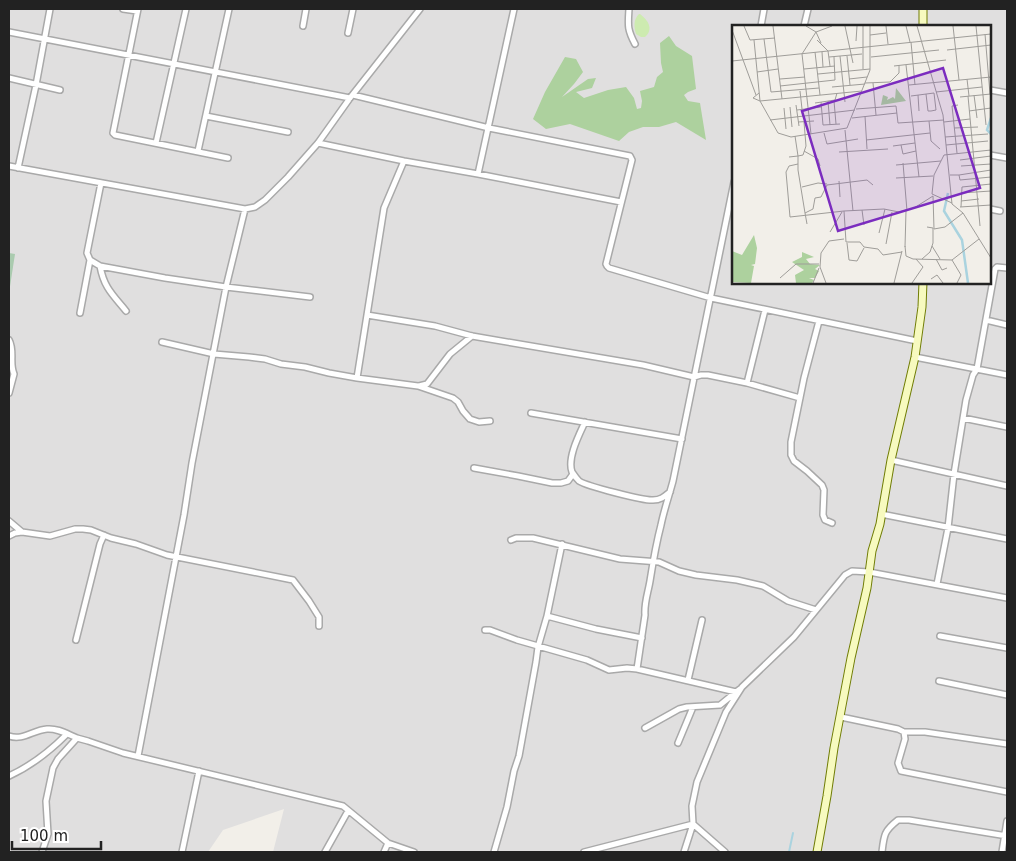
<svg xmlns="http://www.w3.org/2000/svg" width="1016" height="861" font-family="'DejaVu Sans',sans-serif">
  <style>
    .residential { fill: #e0dfdf; fill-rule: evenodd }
    .grass { fill: #cdebb0 }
    .forest { fill: #add19e }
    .cemetery { fill: #aacbaf }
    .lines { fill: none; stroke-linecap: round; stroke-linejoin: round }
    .stream { stroke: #aad3df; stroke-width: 2 }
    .minor-casing { stroke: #a9a9a9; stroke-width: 8 }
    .secondary-casing { stroke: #707d05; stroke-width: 9 }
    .minor { stroke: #fff; stroke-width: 5 }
    .secondary { stroke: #f7fabf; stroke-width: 7 }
    .inset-river { fill: none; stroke: #aad3df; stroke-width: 2.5 }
    .inset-road { fill: none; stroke: #9f9d99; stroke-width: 1 }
    .view { fill: #7b2cbf; fill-opacity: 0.15; stroke: #7b2cbf; stroke-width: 2.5 }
    .inset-edge { fill: none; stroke: #222; stroke-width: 2.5 }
  </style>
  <rect width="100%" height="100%" fill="#f2efe9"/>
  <path class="residential" d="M9,9H1007V852H273L284,809L223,830L208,852H9ZM734,26H990V282H734Z"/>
  <path class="grass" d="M639,14H640C648,20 654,29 645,37H641L636,34C634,27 633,20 639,14Z"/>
  <path class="forest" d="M669,36L676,46L692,56L696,89L688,92L684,95L688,101L700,103L706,140L676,122L659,127H643L629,132L619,141L570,124L546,129L533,119L545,92L565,57L576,59L583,72L574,84L562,97L588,79L596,78L592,88L576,92L584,98L608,90L626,87L634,98L637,109L641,108L642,101L640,91L654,87L657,77L663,72L661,63L660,43Z"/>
  <path class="cemetery" d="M9,253L15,254L9,293Z"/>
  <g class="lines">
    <path class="stream" d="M789,852L793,833"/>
    <defs>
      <path id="minor" d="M123,9L137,11
        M138,9L113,133L115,135L228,158
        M629,9C628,25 627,29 635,44
        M303,26L306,9
        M761,26L764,9
        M804,26L808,9
        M9,32L350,98
        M348,33L353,9
        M9,78L60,90
        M990,90L1007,93
        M353,95L489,128L630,156L632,160L606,264L607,266L609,268L711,298L917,341
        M206,116L288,132
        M156,143L186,9
        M318,143L404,161L478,174L621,202
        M198,151L229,9
        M990,155L1007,158
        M9,166L245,209L255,207L265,200L288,177L318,143L350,98L420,9
        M18,168L36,85L50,9
        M478,174L514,9
        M101,183L87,253L90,260L100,266L165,278L226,287L310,297
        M990,209L1000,211
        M100,266C104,288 113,295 126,311
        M80,313L90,260
        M367,315L435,326L472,336L643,365L694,377L701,375H708L747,383L800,398
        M986,320L1007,325
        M819,321L804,378L791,442V455L794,461L807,471L822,485L824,490L823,515L825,520L832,523
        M9,340C15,351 9,363 14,374L9,393
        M162,342L214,354L249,357L265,359L281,364L305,367L329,373L357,378L418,386L453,398L458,402L463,411L470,419L479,422L490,421
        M915,357L1007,375
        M357,378L384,208L404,161
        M747,383L765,310
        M419,386L427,384L450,354L472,336
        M531,413L682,439
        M963,418L1007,427
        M585,422C579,435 567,458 572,472C574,475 577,479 579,481C586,486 645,501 653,500C661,500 665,496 670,492
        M891,460L1007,486
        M474,468L518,476L552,483H561L568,481L573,474
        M881,514L1007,539
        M9,521L22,532
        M9,536L15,533L22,532L50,536L75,529H83L91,530L111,538L136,544L167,555L293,580L309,601L319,617V626
        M511,540L516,538H533L620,559L659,562L679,571L696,575L737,580L763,586L788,601L816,610
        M937,584L948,528L954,474L966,400L973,375L977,369L995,269L997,267L1007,268
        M547,616L596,629L642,638
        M485,630H490L517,640L587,660L609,670L627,668L637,669L736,692L740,689
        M940,636L1007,648
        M76,640L100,544L104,535
        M637,669L645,615C644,603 648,593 650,581C653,562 656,544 661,525C664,510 669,496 673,481C694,382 714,282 734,182
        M688,680L702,620
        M939,681L1007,695
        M841,717L898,729L904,732L905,739L898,763L901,771L1007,792
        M645,728L679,709L687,707L720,705L736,692
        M904,732H925L1007,744
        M9,736C23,741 33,730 47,729C58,728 67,734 77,738
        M678,743L693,707
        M138,756L184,515L192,463L226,287L245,209
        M9,776C31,766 50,751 67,734
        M42,852L48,834L46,801L53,768L58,759L77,738L88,741L123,753L343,806L388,843L414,852
        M182,852L199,771
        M325,852L348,811
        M384,852L388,843
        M494,852L507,807L514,771L519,756L536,662L538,647L547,616L562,544
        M584,852L693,824
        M684,852L693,824
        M725,852L693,824L692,806L697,782L726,712L742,687L794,637L845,575L852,571L869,572L1007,598
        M882,852C884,835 884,831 898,820H909L1007,836
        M1002,852L1007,821"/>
      <path id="secondary" d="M923,26V9
        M817,852L827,796L834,748L851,658L867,588L872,551L880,524L891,460L915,357L922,307L923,282"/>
    </defs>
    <use href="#minor" class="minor-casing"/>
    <use href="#secondary" class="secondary-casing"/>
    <use href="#minor" class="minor"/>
    <use href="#secondary" class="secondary"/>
  </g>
  <g transform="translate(732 25)">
    <rect width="259" height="259" fill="#f2efe9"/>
    <path d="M164,63L174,76L149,80L151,70L156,72L155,75L161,72L163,74ZM22,210L25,223L23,239L19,240L22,241L19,258L0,257V226L10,230ZM70,227L82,232L74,234L78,239L88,240L83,244L87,246L83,253H77L82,255L80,258H64L63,250L72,245L60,237L70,232Z" fill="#add19e"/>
    <path class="inset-river" d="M259,93L255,105L259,109M216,168L212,186L230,215L236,258"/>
    <path class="inset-road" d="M12,1L18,15L43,13M41,1L50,74M74,1L84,7L89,18M113,1L121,38M154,1L156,19M174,1L178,17M185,1L211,90L220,179L231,188L259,233M221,1L227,55M244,1L254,100M0,5L24,70M253,9L258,69M138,10L154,8M32,14L39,67L87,63M22,15L28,76L46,108L59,112L115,103L138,45V1M85,15L96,26L98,41M124,16L125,1M179,17L183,60M215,25L259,20M83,27L88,70M90,27L91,42M108,31L113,77M115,31L118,60M97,32L130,29M139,32L207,25M0,36L259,9M174,40L187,152M162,41L214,35M72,44L103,41M131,44V1M25,47L46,44M86,49L138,44M48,54L73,52M117,54L135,52M235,54L237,71M133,58L158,57L167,48V40M141,58L144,90M177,60L259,52M48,61L103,55L102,32M100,62L133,59M68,66L70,84M204,67L250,62M27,68L21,73L28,76L130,66M194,69L196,86H199L204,85L202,68M186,70L187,86M242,70L245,93M179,71L202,68M236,71L248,201M228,72L259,69M96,76L98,100M102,76L104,99M89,77L91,100L108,99M83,78L103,75L105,68M64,80L67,101M58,82L60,102M52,83L54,104M124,84L164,81L166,98L212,95M65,85L89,82M237,86L259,83M133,91L135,124M120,93L165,88M38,95L123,85M197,96L199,116L208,124M66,97L82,96M72,97L74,121L71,130L66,131V145L73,188M212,97L238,94M222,103L246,102M113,105L121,186M92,108L95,119L126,114M79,109L70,29L84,7L100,1M213,112L256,109M134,115L198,108M169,120L171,129L184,126M214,120L256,116M161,121L183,118M72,126L86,134L88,141M107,127L156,124M225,128L220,81L226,80M57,132L66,131L63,111M228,135L259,131M171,138L175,186M66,139L57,141L54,147L58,192L112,186M164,140L209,136M229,141L259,139M218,150H227L228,155L259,152M227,150L259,145M164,153L201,151M107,156L108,172M70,162L86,158L95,159M229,168L259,166M201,171L202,204L213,202L231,188M229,176L247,174M220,178L200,169L202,150L212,130L259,125M228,182L259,180M229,182L230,162L259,159M130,185L132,200M75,199L73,188L81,184L83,173L89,172L95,160L135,155L141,160M98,207L110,187M147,208L153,184M115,218L117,235L125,236L132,223M154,219L160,187M173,221L174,231L181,234L220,235L247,214M200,221L208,234M173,222L174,186M170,227L151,230L146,224L132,222L128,217H114L112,186L152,184L167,187L182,183L201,171M190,234L198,227L201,218V203L195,202M204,234L210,245L215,243M220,235L229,250L225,258M48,253L64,239H87M199,254L205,250L211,258M81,258L87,243M94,258L88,242L89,228L97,216L112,214M162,258L170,226M180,258L191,242L184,234"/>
    <path class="view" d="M211,43L248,163L106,206L70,86Z"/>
    <rect width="259" height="259" class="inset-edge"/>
  </g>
  <rect width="1016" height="861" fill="none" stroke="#222222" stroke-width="20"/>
  <path d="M12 841v8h89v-8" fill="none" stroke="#222222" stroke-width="2.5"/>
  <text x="20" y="841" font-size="15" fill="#222222" stroke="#ffffff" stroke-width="4" paint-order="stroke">100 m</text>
</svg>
